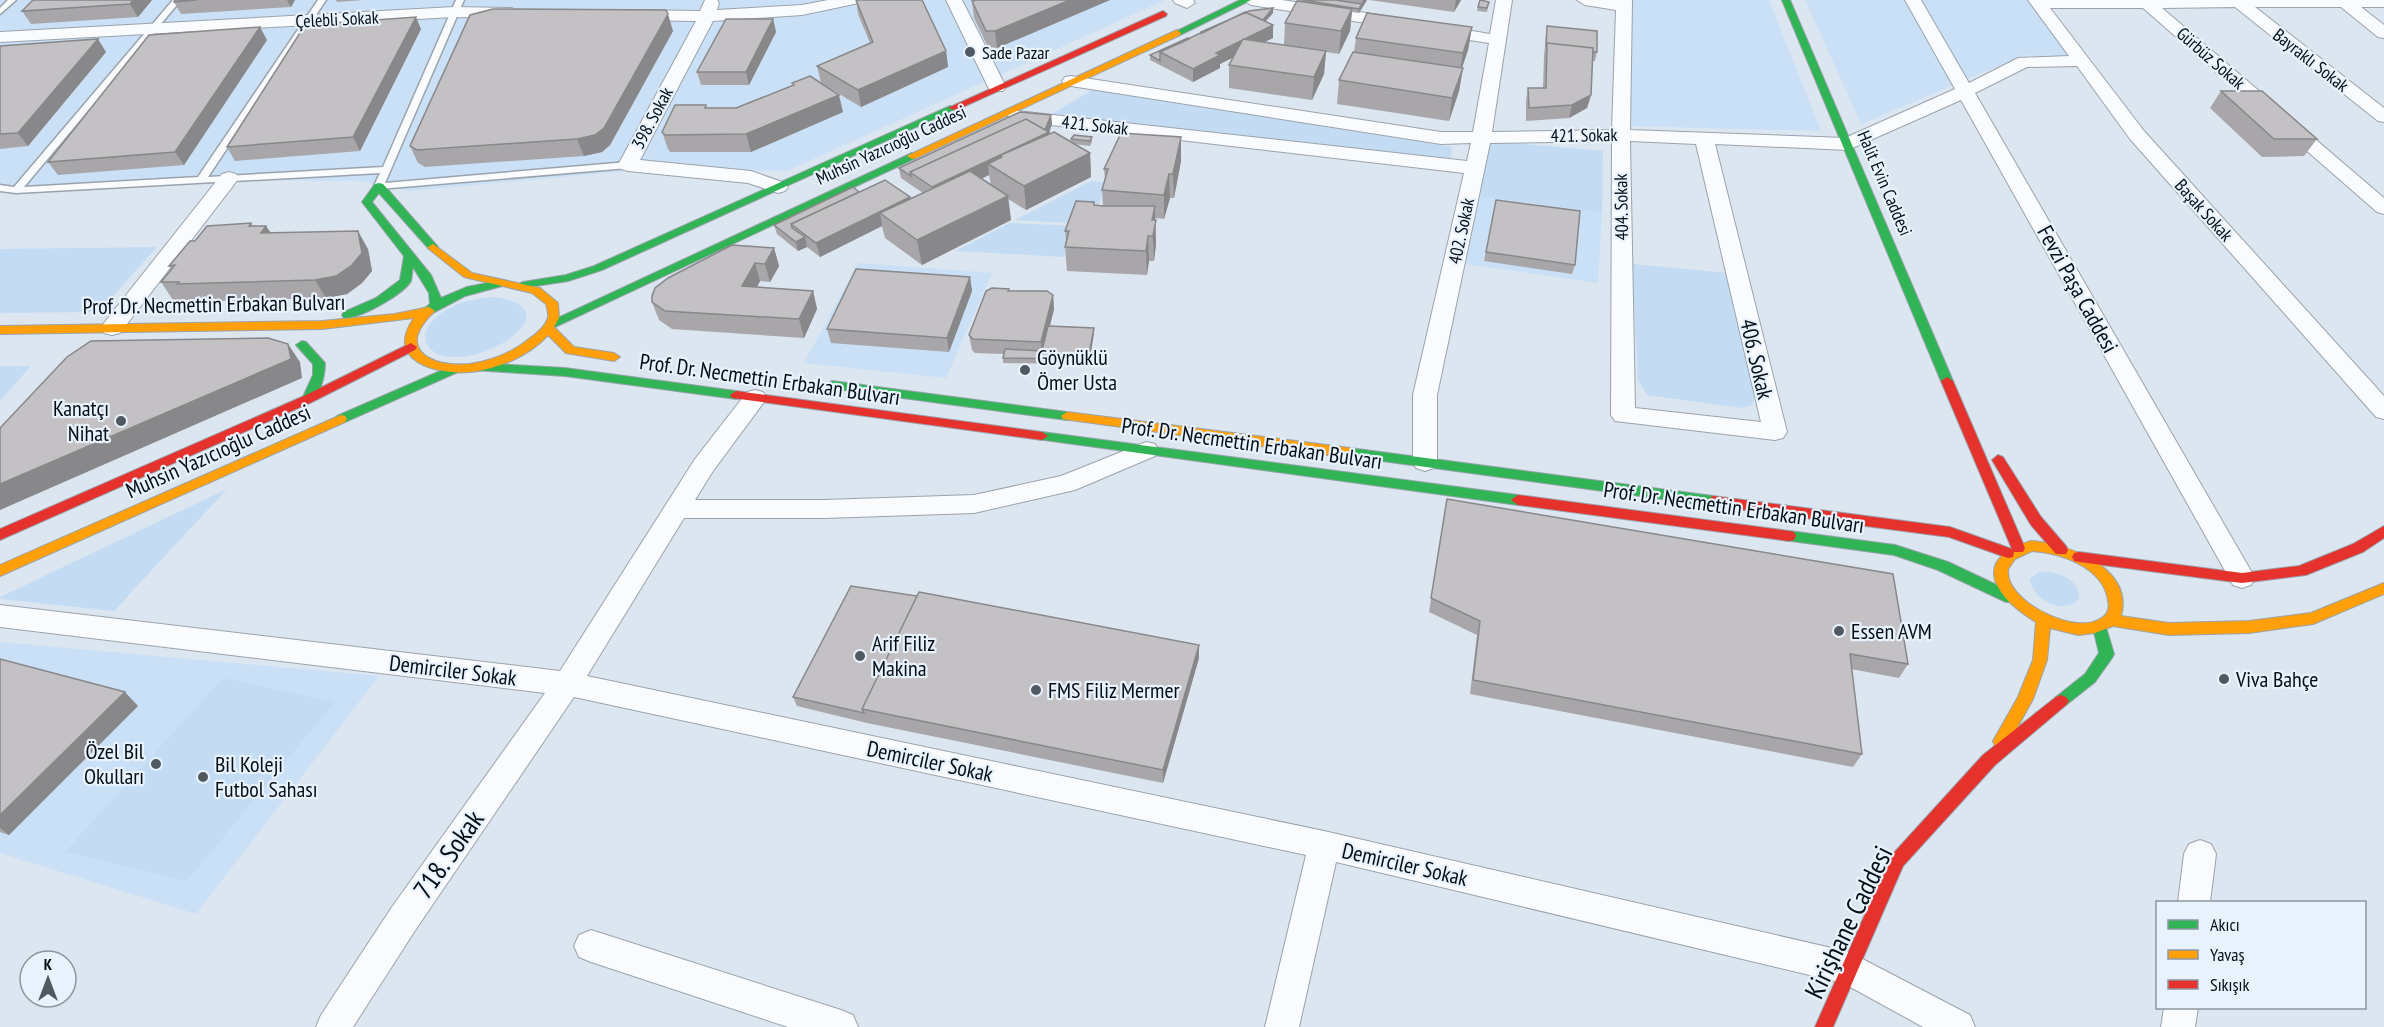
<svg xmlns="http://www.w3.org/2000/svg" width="2384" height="1027" font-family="'PT Sans Narrow',sans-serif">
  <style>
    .built { fill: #cae0f6 }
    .green { fill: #c3dcf4 }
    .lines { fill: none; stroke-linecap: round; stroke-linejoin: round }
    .lane-casing { stroke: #9aa3ac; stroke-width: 3 }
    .street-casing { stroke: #9aa3ac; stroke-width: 2 }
    .fast-casing { stroke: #9aa3ac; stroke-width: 2 }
    .slow-casing { stroke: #9aa3ac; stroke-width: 2 }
    .jam-casing { stroke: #9aa3ac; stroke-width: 2 }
    .lane { fill: #fafbfd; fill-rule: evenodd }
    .street { fill: #fafbfd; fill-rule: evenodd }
    .fast { fill: #30b455; fill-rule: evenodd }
    .slow { fill: #ff9f0a; fill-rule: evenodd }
    .jam { fill: #e5322d; fill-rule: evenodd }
    .wall { fill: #a8a6a9; fill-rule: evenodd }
    .shaded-wall { fill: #888789 }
    .building { fill: #c3c1c4; stroke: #888789; stroke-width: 1.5 }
    .poi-dot { fill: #505962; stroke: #e8f2fc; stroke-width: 2 }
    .labels { text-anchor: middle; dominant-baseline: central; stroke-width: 4.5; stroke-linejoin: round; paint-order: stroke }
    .far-street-label { font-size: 18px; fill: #050d15; stroke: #e8f2fc }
    .far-poi-label { font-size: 18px; fill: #050d15; stroke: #e8f2fc; text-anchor: start }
    .street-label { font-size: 22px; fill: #050d15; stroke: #e8f2fc }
    .poi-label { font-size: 22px; fill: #050d15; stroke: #e8f2fc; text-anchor: start }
    .near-street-label { font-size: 27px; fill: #050d15; stroke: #e8f2fc }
  </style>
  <rect width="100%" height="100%" fill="#dbe6f1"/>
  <path class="built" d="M0,0H1165L787,171L639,170L408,191L360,181L201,180L0,188Z
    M1628,0H1769L1821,131L1628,126Z
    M1805,0H2027L2074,59L2025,55L1861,124Z
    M1477,196L1602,213L1598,283L1464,264Z
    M858,263L992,273L946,378L804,363Z
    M0,642L379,676L196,914L0,853Z"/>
  <path class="green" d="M1094,89L1452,147L1450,160L1048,116Z
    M1491,141L1603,151L1602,213L1477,196Z
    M1091,181L1104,182L1098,210L1104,225L1015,220Z
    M1009,223L1078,226L1070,238L1064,257L956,251Z
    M157,247L99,312L0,313V249Z
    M1632,264L1728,273L1756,395L1752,405L1742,408L1647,395L1638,380Z
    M494,297C567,307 499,356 460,357C421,359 413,330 446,310C461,301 478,298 494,297Z
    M0,366H31L0,401Z
    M227,489L114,611L0,599V597Z
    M2039,572C2055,570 2081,579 2079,599C2064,616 2032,599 2030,579Z
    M223,678L335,702L187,881L65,852Z"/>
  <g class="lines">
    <defs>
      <path id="lane" d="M8,0H16L0,14V8Z
        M173,0H181L24,187L198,177L318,0H326L208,177L383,167L456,0H464L385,183L628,162L633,165L628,168L379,189L374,186L380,173L16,193L0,191V185L14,187Z"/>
      <path id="street" d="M705,0H717L719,3L717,10L802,5L828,0H861L859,3L802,15L713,21L640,160L751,171L785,183L788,187L785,191L778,193L748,183L628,171L621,169L618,165L696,21L633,20L625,15L633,10L700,11Z
        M946,0H962L1006,87L1003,91H991L988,87Z
        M1173,0H1193L1195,3L1187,8L1175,3Z
        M1243,0H1282L1398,18L1406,23L1398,28L1251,5Z
        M1496,0H1512L1492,132L1612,130L1616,10L1585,5L1577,0H1632L1630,130L1845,138L1955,89L1905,0H1921L1969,83L2018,58L2069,56L2028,0H2384V7H2361L2384,25V38L2378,37L2341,7H2255L2384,108V122L2378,121L2235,7L2162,8L2384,198V214L2377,212L2143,8H2050L2144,131L2384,396V419L2376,417L2130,139L2077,66L2027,67L1975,93L2251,571L2255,578L2251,585L2242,588L2233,585L1961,100L1848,150L1715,144L1787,432L1783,438L1775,440L1615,421L1611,415L1612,141L1490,143L1437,395V462L1434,468L1425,471L1416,468L1413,462V395L1464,173L1017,121L1011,120L1008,116L1011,112L1017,111L1467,161L1471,143L1441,144L1071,86L1065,85L1062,81L1065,77L1071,76L1441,132H1473L1489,43L1437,35L1429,30L1437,25L1490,34ZM1630,141L1696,144L1761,422L1635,408Z
        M454,7L512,8L520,13L512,18L454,17L0,42V32Z
        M229,172L236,174L239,178L120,333L112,335L104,333L101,328L104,323L222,174Z
        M755,390L763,392L767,398L713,471L695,500H824L974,495L1061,476L1146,442L1155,444L1158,450L1155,456L1075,490L974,513L824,518H684L587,676L1324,831L1849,952L1970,1015L1975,1027H1923L1843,983L1336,862L1299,1027H1265L1306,855L574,697L416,929L353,1027H316L321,1015L392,907L545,693L0,627V605L560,671L695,459L747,392Z
        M2200,840L2211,844L2216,854L2210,902H2178L2184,854L2189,844Z
        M591,930L841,1010L853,1015L858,1027H788L591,962L579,957L574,946L579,935Z
        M2164,1008H2198L2195,1027H2161Z"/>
      <path id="fast" d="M1240,0H1251L1180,35L1173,33Z
        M1782,0H1790L1953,381L1951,384H1943L1941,381Z
        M950,106L958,108L602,270L568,281L523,288L517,285L523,282L566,275L594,266Z
        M912,153L917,156L916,158L555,327L551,328L545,324Z
        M379,183L383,184L438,247L437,249H429L379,193L372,202L431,275L441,298L467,287L502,280L506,281V285L465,296L425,317L419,313L430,304L429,293L413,267C412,271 412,277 411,281C404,294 358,320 344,318L342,315L344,312L376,298L400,280L404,256L362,202L375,184Z
        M302,341L306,342L325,363C325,375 320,399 308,403L302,399L313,375V364L296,345Z
        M478,363L565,368L736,391L742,395L736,399L565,376L474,370L472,367L474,364Z
        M454,365L458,366L460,369L458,372L345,422H337L335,419L337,416Z
        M832,381L1067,412L1073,416L1067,420L828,388L826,385Z
        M1042,432L1518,495L1525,500L1518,505L1037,439L1036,436Z
        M1350,448L1713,496L1720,501L1713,506L1345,456L1344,453L1345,450Z
        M1789,531L1895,545L1948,562L2016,594L2018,598L2016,602H2006L1938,570L1894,555L1784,540L1782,536L1784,532Z
        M2100,622L2105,624L2114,654L2112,658L2095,682L2066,705L2061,707L2056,705L2053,701L2056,697L2085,674L2099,653L2093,628L2095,624Z"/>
      <path id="slow" d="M1177,30L1181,33L1180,35L916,158L912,159L907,156Z
        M433,244L472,273L540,288L558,303L559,318L554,327L574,347L614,353L620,357L614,361L566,353L548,335C529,356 498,369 470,372C436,375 384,361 414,318L322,329L0,334V326L322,321L395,314L429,307L435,311C395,347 428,368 470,364C491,361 513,352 529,339C536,334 545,327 548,318C549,315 547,308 546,304L532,293L464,277L429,249L428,247Z
        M1067,412L1350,448L1356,453L1350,458L1063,419L1061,416Z
        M341,415L345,416L347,419L345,422L0,576V565Z
        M2031,541C2068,544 2134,567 2121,616L2169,623L2249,621L2311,613L2384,583V594L2313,624L2249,633L2169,635L2113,626L2095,633L2078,635L2050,628L2047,660L2033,699L2007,746L2001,748L1995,746L1993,741L2018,697L2033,660L2036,622C1995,597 1969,560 2031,541ZM2032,551C2061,553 2103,567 2108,600C2110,608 2108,615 2100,619C2075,634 2021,607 2010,582C2008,578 2008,573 2008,569L2015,559Z"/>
      <path id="jam" d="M1163,11L1167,14L1166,16L956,110L948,108Z
        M411,343L417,347L415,350L312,402L0,540V529L304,396Z
        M1947,377L1953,381L2025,548L2023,552H2014L2013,557L2008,558L1949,537L1713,506L1706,501L1713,496L1950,527L2012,549L1941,381Z
        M736,391L1042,432L1048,436L1042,440L732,398L730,395Z
        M1998,455L2003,457L2041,517L2066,546L2068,550L2066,554H2056L2031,525L1992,460Z
        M1518,495L1789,531L1794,532L1796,536L1794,540L1789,541L1518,505L1511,500Z
        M2384,526V538L2363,552L2306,575L2242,583L2079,562L2074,561L2072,557L2074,553L2079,552L2242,573L2299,566L2353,544Z
        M2061,695L2066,697L2069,701L2066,705L1995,765L1903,866L1833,1027H1815L1891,856L1983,755L2056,697Z"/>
    </defs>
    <use href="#lane" class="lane-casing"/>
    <use href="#street" class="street-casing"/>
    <use href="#fast" class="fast-casing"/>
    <use href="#slow" class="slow-casing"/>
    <use href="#jam" class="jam-casing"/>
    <use href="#lane" class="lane"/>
    <use href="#street" class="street"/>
    <use href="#fast" class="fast"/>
    <use href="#slow" class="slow"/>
    <use href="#jam" class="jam"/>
  </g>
  <path class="wall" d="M33,0H152L138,17L31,24L22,11Z
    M175,0H295L291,7L181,14L174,2Z
    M336,0H363L337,2Z
    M856,0H922L946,51L948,67L861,107L821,83L817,66L870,43L858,14Z
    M1110,0L997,48L988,47L974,18L972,1Z
    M1297,0H1367L1359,13L1352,12L1350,31L1339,54L1326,52L1324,74L1312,100L1229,88V65L1233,57L1220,64V68L1193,82L1150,60V55L1189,39L1273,13L1265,21L1273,25V38L1264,42L1284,45L1285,23L1298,1Z
    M1369,0H1461L1454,12Z
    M1489,2L1487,12L1477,11L1478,7Z
    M773,19L776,32L749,85H701L697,72Z
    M1547,26L1597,52L1595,61H1593L1591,95L1587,108L1569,118L1526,121V101L1528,88H1543L1544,56L1546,35Z
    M1472,27L1468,50L1462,68H1463L1459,91L1449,121L1337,104L1339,80L1354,52L1356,38Z
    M421,29L360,151L235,161L227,147Z
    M673,31L610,145L602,152L584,156L425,167L418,163L410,146Z
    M267,40L184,165L58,175L48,162Z
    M0,46L106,52L28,146L0,149Z
    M792,83L843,112L751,152H670L668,149L662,132L706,105L707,108H736L793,85Z
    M2221,91L2317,139L2304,156L2262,157L2210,108Z
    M1051,115L1052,124L1049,134L1071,142V139L1092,137V142L1090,146L1074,144L1090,153L1091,177L1026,210L1008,199L1011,220L922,265L885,238L882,226L820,257L807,247L798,251L777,234L774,225L859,192L910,197V199L923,193L901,178L899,168ZM989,175L991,185L981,179Z
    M1181,161L1174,198H1170L1164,219L1155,218L1156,244L1154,261H1149L1147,275L1067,271L1065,247L1066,241L1065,231L1094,202V205L1103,206L1102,190L1105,179L1104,169Z
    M1496,200L1575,265L1572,274L1484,261Z
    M251,223L253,226H266L271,233L368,249L372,271L362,283L347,294L326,298L190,302L188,300H173L161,282L171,269L169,266Z
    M774,248L779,266L770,282L760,281L757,287L813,291L817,309L804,338L672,329L659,320L652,302Z
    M970,277L972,291L949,352L831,343L827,329Z
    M1009,291L1053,295L1054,309L1050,326L1094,328V333L1089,364L1003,363V358L1004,354L975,353L972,350L969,335Z
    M1447,499L1908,664L1899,678L1851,669L1862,754L1853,767L1470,694L1477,635L1429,612Z
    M1199,658L1163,783L867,723L797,706L793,697Z
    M0,659L138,706L9,835L0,832Z"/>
  <path class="shaded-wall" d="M133,0H152L138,17L130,4Z
    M287,0H295L291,7Z
    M1070,0H1110L997,48L995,31Z
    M1363,0H1367L1359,13V9L1362,4Z
    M1456,0H1461L1454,12Z
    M1273,8V13L1257,31V26Z
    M1352,9L1350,31L1339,54L1341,31Z
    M668,14L673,31L610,145L602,152L584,156L577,139Z
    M416,17L421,29L360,151L353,137Z
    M773,19L776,32L749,85L746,72Z
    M1273,25V38L1220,64V68L1193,82V69L1216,53Z
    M260,27L267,40L184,165L175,152Z
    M1472,27L1468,50L1459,76L1463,53Z
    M98,39L106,52L28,146L18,133Z
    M946,51L948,67L861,107L858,90Z
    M1326,51L1324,74L1312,100L1314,77Z
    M1463,68L1459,91L1449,121L1452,98Z
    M839,95L843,112L751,152L746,134Z
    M1591,95L1587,108L1569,118L1572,105Z
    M1051,115L1052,124L1049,132L1050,146L988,164L989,175L935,201L932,187L1044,133Z
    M1181,137V161L1174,198L1173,174Z
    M1090,153L1091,177L1026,210L1024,186Z
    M1169,174L1170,198L1164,219V195Z
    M1008,196L1011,220L922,265L917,240Z
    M910,197L912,211L880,213L882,226L820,257L816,243Z
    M1155,206L1156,244L1154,261L1152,220Z
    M266,226L277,243L261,233Z
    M358,231L368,249L372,271L362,283L347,294L326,298L315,280Z
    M1148,236L1149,261L1147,275L1146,251Z
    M805,237L807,247L798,251L796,242Z
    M774,248L779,266L770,282L765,264Z
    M755,263L760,281L748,304L742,286Z
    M970,277L972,291L949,352L947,338Z
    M813,291L817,309L804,338L799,319Z
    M1053,295L1054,309L1042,356L1041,342Z
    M1094,328V333L1089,364L1088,359Z
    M288,344L300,362L302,378L0,510V484Z
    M1199,645V658L1163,783V770Z
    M125,692L138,706L9,835L0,828V815Z"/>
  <path class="building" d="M33,0H133L130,4L22,11Z
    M175,0H197L174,2Z
    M856,0H922L946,51L858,90L817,66L873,42Z
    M976,0H1070L995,31H986L972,1Z
    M1303,0H1335L1362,4L1359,9Z
    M1480,0L1489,2L1487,8L1478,7Z
    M1297,1L1352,9L1341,31L1285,23Z
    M1273,8L1263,20L1245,12L1202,33L1201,32L1249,11Z
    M493,9L666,10L668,14L604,128L595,135L577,139L417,150L410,146L470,15Z
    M1245,12L1273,25L1216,53L1220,55L1193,69L1160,52Z
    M1367,13L1472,27L1463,53L1356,38Z
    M416,17L353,137L227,147L305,25Z
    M726,19H773L746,72H697Z
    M1547,26L1597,31V52H1593V48L1547,43L1546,47Z
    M260,27L175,152L48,162L149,35Z
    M1188,38L1189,39L1160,52V61L1150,55Z
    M98,39L18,133L0,134V46Z
    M1243,39L1326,51L1314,77L1229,65Z
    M1547,43L1593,48L1591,95L1572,105L1529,108L1528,88H1546Z
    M1353,52L1463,68L1452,98L1339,80Z
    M810,76L839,95L746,134L665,135L662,132L675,105H706L705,108H736L794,85L792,83Z
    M2221,91H2262L2317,139H2274Z
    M1020,112L1051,115L1045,130L1026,119L910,172L911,176L899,168Z
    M1026,119L1049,132L932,187L910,172Z
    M1054,132L1090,153L1024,186L988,164L1002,157L1001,155Z
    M1121,133L1181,137L1173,174H1169L1164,195L1102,190L1108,169H1104Z
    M1074,135L1092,137L1090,141L1071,139Z
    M970,171L1008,196L917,240L880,213Z
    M885,180L910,197L816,243L791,224Z
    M853,187L859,192L791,224L792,228L805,237L796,242L774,225Z
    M1496,200L1580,211L1575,265L1486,252Z
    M1076,201L1094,202V205L1103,206H1155L1152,220H1156L1153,236H1148L1146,251L1065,247L1069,231H1065Z
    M251,223L249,226H266L261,233L358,231L362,253L352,265L336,276L315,280L177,284L179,282H161L175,265L169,266L190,241H195L207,226Z
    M732,245L774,248L765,264L755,263L742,286L813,291L799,319L665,311L652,302V296L655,288L668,278Z
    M856,269L970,277L947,338L827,329Z
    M992,288L1009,289L1008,291H1047L1053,295L1041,342L973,339L969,335L986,291Z
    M1048,326L1094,328L1088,359L1003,358L1005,349L1042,351Z
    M268,338L288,344L291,359L0,484V428L67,357L91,341Z
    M1447,499L1893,574L1908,664L1850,654L1862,754L1473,680L1480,621L1431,598Z
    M851,586L917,596L862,709L864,713L793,697Z
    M919,592L1199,645L1163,770L862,709Z
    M0,659L125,692L0,815Z"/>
  <g class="poi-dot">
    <circle cx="970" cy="52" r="6"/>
    <circle cx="1025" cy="370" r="6"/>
    <circle cx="121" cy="421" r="6"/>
    <circle cx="1839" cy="631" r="6"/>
    <circle cx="860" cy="656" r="6"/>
    <circle cx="2224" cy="679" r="6"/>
    <circle cx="1036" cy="690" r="6"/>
    <circle cx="156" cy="764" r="6"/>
    <circle cx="203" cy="777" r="6"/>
  </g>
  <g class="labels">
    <g class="far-street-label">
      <text transform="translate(337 19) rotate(-3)">Çelebli Sokak</text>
      <text transform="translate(2211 58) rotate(41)">Gürbüz Sokak</text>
      <text transform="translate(2311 60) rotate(38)">Bayraklı Sokak</text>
      <text transform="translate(652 118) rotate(-62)">398. Sokak</text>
      <text transform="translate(1095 125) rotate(6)">421. Sokak</text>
      <text transform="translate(1584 135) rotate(-1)">421. Sokak</text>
      <text transform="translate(891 145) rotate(-25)">Muhsin Yazıcıoğlu Caddesi</text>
      <text transform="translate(1885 183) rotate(67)">Halit Evin Caddesi</text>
      <text transform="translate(1621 207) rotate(-91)">404. Sokak</text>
      <text transform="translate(2204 210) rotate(48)">Başak Sokak</text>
      <text transform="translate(1461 231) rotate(-78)">402. Sokak</text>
    </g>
    <g class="far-poi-label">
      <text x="982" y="52">Sade Pazar</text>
    </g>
    <g class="street-label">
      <text transform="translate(2078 289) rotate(61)">Fevzi Paşa Caddesi</text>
      <text transform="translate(214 304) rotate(-1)">Prof. Dr. Necmettin Erbakan Bulvarı</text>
      <text transform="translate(1757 359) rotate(77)">406. Sokak</text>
      <text transform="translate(770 379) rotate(8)">Prof. Dr. Necmettin Erbakan Bulvarı</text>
      <text transform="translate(1252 443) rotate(8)">Prof. Dr. Necmettin Erbakan Bulvarı</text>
      <text transform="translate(218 451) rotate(-24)">Muhsin Yazıcıoğlu Caddesi</text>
      <text transform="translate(1734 507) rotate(8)">Prof. Dr. Necmettin Erbakan Bulvarı</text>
      <text transform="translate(453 670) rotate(7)">Demirciler Sokak</text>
      <text transform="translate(930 761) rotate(12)">Demirciler Sokak</text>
      <text transform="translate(1405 864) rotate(13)">Demirciler Sokak</text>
    </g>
    <g class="poi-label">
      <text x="1037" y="357">Göynüklü<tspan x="1037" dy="25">Ömer Usta</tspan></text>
      <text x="109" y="408" text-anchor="end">Kanatçı<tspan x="109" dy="25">Nihat</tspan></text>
      <text x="1851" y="631">Essen AVM</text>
      <text x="872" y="643">Arif Filiz<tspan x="872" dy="25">Makina</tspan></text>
      <text x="2236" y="679">Viva Bahçe</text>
      <text x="1048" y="690">FMS Filiz Mermer</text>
      <text x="144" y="751" text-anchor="end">Özel Bil<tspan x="144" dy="25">Okulları</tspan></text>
      <text x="215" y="764">Bil Koleji<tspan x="215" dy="25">Futbol Sahası</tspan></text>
    </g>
    <g class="near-street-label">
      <text transform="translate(448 854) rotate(-55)">718. Sokak</text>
      <text transform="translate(1848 922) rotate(-64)">Kirişhane Caddesi</text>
    </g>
  </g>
  <rect x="2156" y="901" width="210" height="108" fill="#e8f2fc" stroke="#8d96a0" stroke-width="1.5"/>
  <rect x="2168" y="920" width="30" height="9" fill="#30b455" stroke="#8d96a0" stroke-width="1.5"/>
  <text x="2210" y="931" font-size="18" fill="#050d15">Akıcı</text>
  <rect x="2168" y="950" width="30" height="9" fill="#ff9f0a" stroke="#8d96a0" stroke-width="1.5"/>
  <text x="2210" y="961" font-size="18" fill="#050d15">Yavaş</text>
  <rect x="2168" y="980" width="30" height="9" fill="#e5322d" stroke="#8d96a0" stroke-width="1.5"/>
  <text x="2210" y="991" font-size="18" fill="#050d15">Sıkışık</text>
  <g transform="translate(48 979)"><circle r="28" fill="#e8f2fc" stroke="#8d96a0" stroke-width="1.5"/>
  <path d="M0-4.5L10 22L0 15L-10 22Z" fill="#505962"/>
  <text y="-9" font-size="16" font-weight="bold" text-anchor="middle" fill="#050d15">K</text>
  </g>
</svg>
